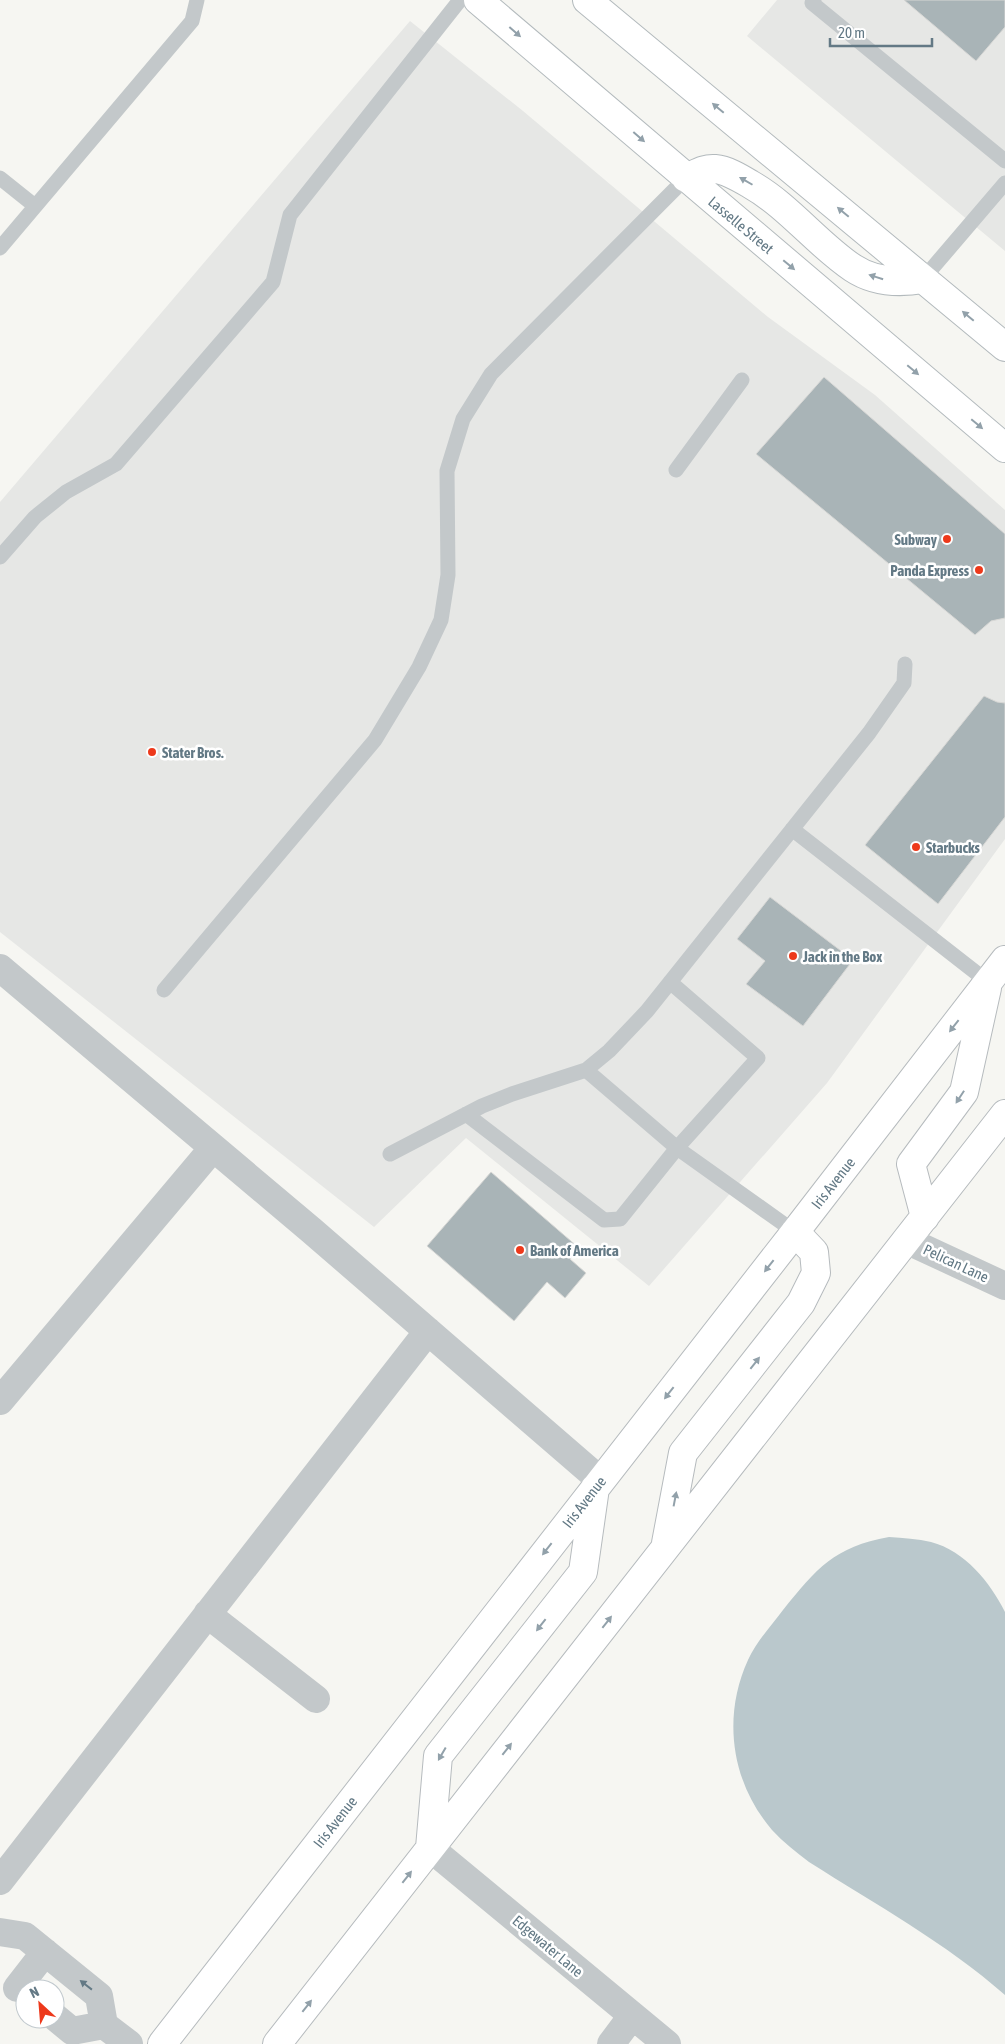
<svg xmlns="http://www.w3.org/2000/svg" width="1005" height="2044" font-family="'Asap Condensed',sans-serif">
  <style>
    .built { fill: #e6e7e5 }
    .water { fill: #bac8cc }
    .building { fill: #a9b4b7; stroke: #d7d7d5 }
    .lines { fill: none; stroke-linecap: round; stroke-linejoin: round }
    .secondary-casing { stroke: #b3babd; stroke-width: 30 }
    .primary-casing { stroke: #b6bbbe; stroke-width: 30 }
    .lane { stroke: #c3c8ca; stroke-width: 15 }
    .street { stroke: #c3c8ca; stroke-width: 28 }
    .secondary { stroke: #fff; stroke-width: 28 }
    .primary { stroke: #fff; stroke-width: 28 }
    .oneway { fill: #92a1aa }
    .oneway2 { fill: #637985 }
    .poi-dot { fill: #ed391b; stroke: #fff; stroke-width: 2 }
    .labels { text-anchor: middle; dominant-baseline: central; stroke-width: 5; stroke-linejoin: round; paint-order: stroke }
    .street-label { font-size: 15px; fill: #637985; stroke: #fff }
    .poi-label { font-size: 15px; font-weight: bold; fill: #637985; stroke: #fff; text-anchor: start }
  </style>
  <rect width="100%" height="100%" fill="#f6f6f2"/>
  <path class="built" d="M777,0H1005V251L747,36Z
    M410,21L523,111L768,317L875,395L1005,510V839L827,1083L649,1286L466,1138L374,1227L0,932V502Z"/>
  <path class="water" d="M889,1537C903,1538 918,1539 931,1542C965,1551 990,1582 1005,1612V1995C946,1943 875,1904 809,1862C796,1852 783,1842 772,1830C731,1782 722,1717 748,1660C757,1641 771,1626 783,1610C817,1568 834,1547 889,1537Z"/>
  <path class="building" d="M904,0H1005V27L976,61Z
    M824,377L1005,534V618L991,621L975,635L756,454Z
    M984,696L997,702L1005,703V817L938,904L865,845Z
    M770,897L853,960L803,1026L746,984L765,961L737,939Z
    M491,1172L579,1248L570,1259L586,1273L565,1298L547,1282L514,1321L427,1246Z"/>
  <g class="lines">
    <defs>
      <path id="secondary" d="M478,0L1005,448
        M587,0L1005,347
        M686,178C696,174 704,168 715,169C727,170 740,178 750,184C789,206 817,244 853,268C874,282 900,283 923,279"/>
      <path id="primary" d="M925,1217L911,1164L964,1092L987,988
        M666,1543L683,1453L801,1303L816,1273L814,1252L795,1232
        M430,1848L438,1756L583,1572L595,1488
        M162,2044L795,1232L1005,960
        M277,2044L1005,1114"/>
    </defs>
    <use href="#secondary" class="secondary-casing"/>
    <use href="#primary" class="primary-casing"/>
    <path class="lane" d="M814,0L812,3L1005,161
      M0,178L35,206
      M0,248L192,21L197,0
      M923,279L1005,183
      M676,470L742,380
      M0,557L35,517L66,492L116,464L273,282L290,215L460,0
      M792,829L988,982
      M164,990L375,740L419,667L441,620L448,575L447,471L463,419L491,374L686,178
      M586,1070L677,1148L795,1232
      M466,1114L604,1220L620,1219L677,1148L758,1058L670,982
      M390,1154L482,1106L512,1094L586,1070L609,1051L647,1011L869,733L904,683L905,664"/>
    <path class="street" d="M0,968L311,1230L600,1480
      M906,1240L1005,1286
      M0,1401L213,1148
      M207,1614L316,1699
      M430,1848L667,2044
      M0,1881L428,1331
      M0,1932L25,1936L99,1996L104,2025L72,2031L55,2017
      M17,1988L45,1952
      M104,2025L129,2044
      M611,2044L632,2016"/>
    <use href="#secondary" class="secondary"/>
    <use href="#primary" class="primary"/>
  </g>
  <defs><path id="oneway-solid" d="M-6-.8H1V-3.2L6.5 0L1 3.2V.8H-6Z" transform="scale(1.25)"/></defs>
  <g class="oneway">
    <use href="#oneway-solid" transform="translate(515 32) rotate(41)"/>
    <use href="#oneway-solid" transform="translate(718 108) rotate(-140)"/>
    <use href="#oneway-solid" transform="translate(639 137) rotate(41)"/>
    <use href="#oneway-solid" transform="translate(746 181) rotate(-150)"/>
    <use href="#oneway-solid" transform="translate(843 212) rotate(-140)"/>
    <use href="#oneway-solid" transform="translate(789 265) rotate(40)"/>
    <use href="#oneway-solid" transform="translate(876 277) rotate(-162)"/>
    <use href="#oneway-solid" transform="translate(968 316) rotate(-140)"/>
    <use href="#oneway-solid" transform="translate(913 370) rotate(40)"/>
    <use href="#oneway-solid" transform="translate(977 424) rotate(40)"/>
    <use href="#oneway-solid" transform="translate(954 1026) rotate(128)"/>
    <use href="#oneway-solid" transform="translate(960 1097) rotate(123)"/>
    <use href="#oneway-solid" transform="translate(769 1266) rotate(128)"/>
    <use href="#oneway-solid" transform="translate(755 1363) rotate(-52)"/>
    <use href="#oneway-solid" transform="translate(669 1393) rotate(128)"/>
    <use href="#oneway-solid" transform="translate(675 1499) rotate(-79)"/>
    <use href="#oneway-solid" transform="translate(547 1549) rotate(128)"/>
    <use href="#oneway-solid" transform="translate(607 1622) rotate(-52)"/>
    <use href="#oneway-solid" transform="translate(541 1625) rotate(128)"/>
    <use href="#oneway-solid" transform="translate(507 1749) rotate(-52)"/>
    <use href="#oneway-solid" transform="translate(442 1754) rotate(120)"/>
    <use href="#oneway-solid" transform="translate(407 1877) rotate(-52)"/>
    <use href="#oneway-solid" transform="translate(307 2006) rotate(-52)"/>
  </g>
  <use class="oneway2" href="#oneway-solid" transform="translate(86 1985) rotate(-142)"/>
  <g class="poi-dot">
    <circle cx="947" cy="539" r="5"/>
    <circle cx="979" cy="570" r="5"/>
    <circle cx="152" cy="752" r="5"/>
    <circle cx="916" cy="847" r="5"/>
    <circle cx="793" cy="956" r="5"/>
    <circle cx="520" cy="1250" r="5"/>
  </g>
  <g class="labels">
    <g class="street-label">
      <text transform="translate(741 225) rotate(40)">Lasselle Street</text>
      <text transform="translate(833 1183) rotate(-52)">Iris Avenue</text>
      <text transform="translate(956 1263) rotate(25)">Pelican Lane</text>
      <text transform="translate(584 1502) rotate(-52)">Iris Avenue</text>
      <text transform="translate(335 1822) rotate(-52)">Iris Avenue</text>
      <text transform="translate(548 1946) rotate(40)">Edgewater Lane</text>
    </g>
    <g class="poi-label">
      <text x="937" y="539" text-anchor="end">Subway</text>
      <text x="969" y="570" text-anchor="end">Panda Express</text>
      <text x="162" y="752">Stater Bros.</text>
      <text x="926" y="847">Starbucks</text>
      <text x="803" y="956">Jack in the Box</text>
      <text x="530" y="1250">Bank of America</text>
    </g>
  </g>
  <g transform="translate(40 2004) rotate(334)"><circle r="24" fill="#ffffff" stroke="#c1c9ce"/>
  <path d="M0-4L9 19L0 12L-9 19Z" fill="#ed391b"/>
  <text y="-8" font-size="14" font-weight="bold" text-anchor="middle" fill="#637985">N</text>
  </g>
  <path d="M830 38v8h102v-8" fill="none" stroke="#637985" stroke-width="2.5"/>
  <text x="838" y="38" font-size="15" fill="#637985" stroke="#ffffff" stroke-width="4" paint-order="stroke">20 m</text>
</svg>
